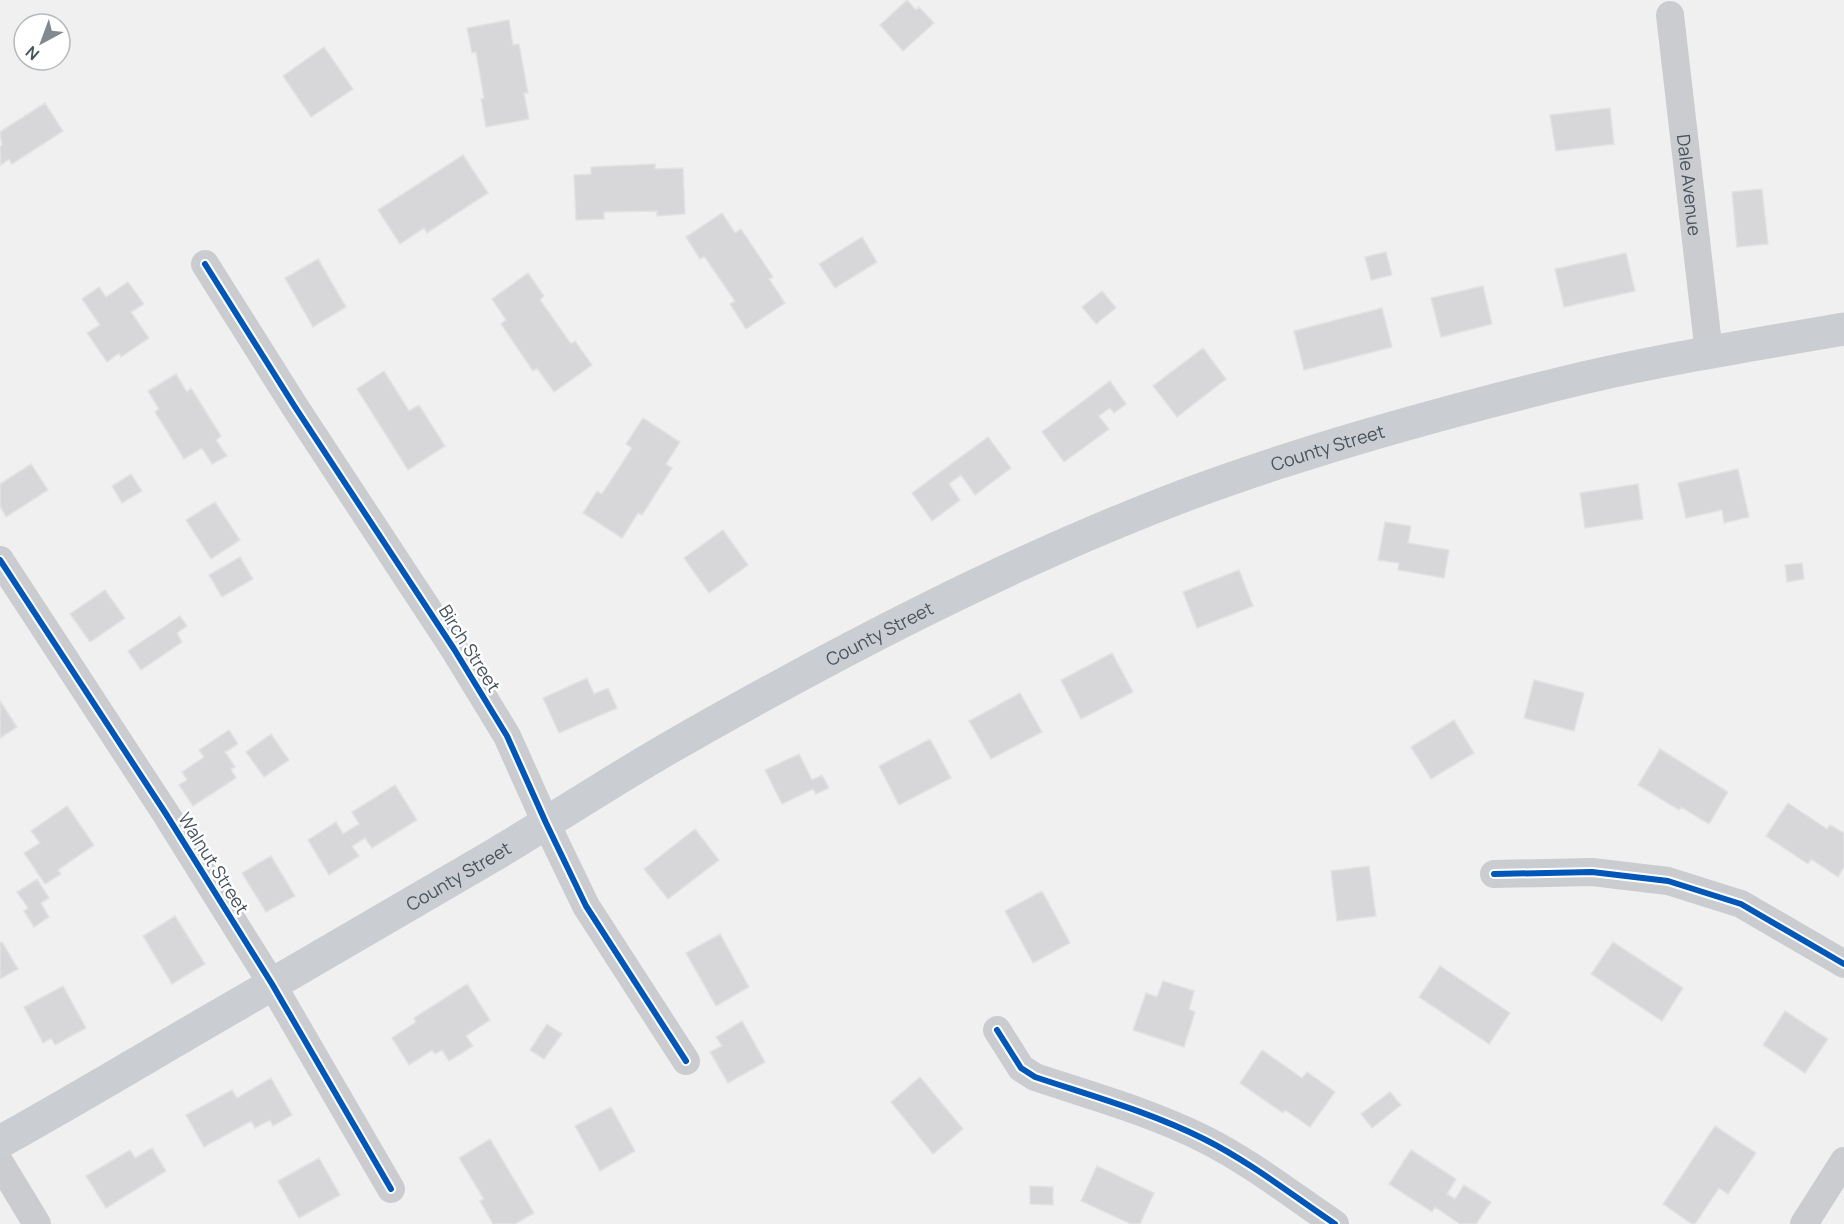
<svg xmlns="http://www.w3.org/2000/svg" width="1844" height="1224" font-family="Manrope,sans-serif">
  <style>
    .building { fill: #d7d7d9; stroke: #e2e2e3; stroke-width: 1.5 }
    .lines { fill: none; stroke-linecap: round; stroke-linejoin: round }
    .street { stroke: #cacccf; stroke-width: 28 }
    .secondary { stroke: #cacdd1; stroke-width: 33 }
    .cycleway-casing { stroke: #fff; stroke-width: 10 }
    .cycleway { stroke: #0057b8; stroke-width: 6 }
    .labels { text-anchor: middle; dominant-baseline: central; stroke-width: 5; stroke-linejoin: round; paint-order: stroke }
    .street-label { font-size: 18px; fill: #47535d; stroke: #fff }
  </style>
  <rect width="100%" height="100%" fill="#f1f0f0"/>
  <path class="building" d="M907,0L916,10L919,7L934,23L903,51L880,25Z
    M509,20L513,45L519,44L528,93H524L529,119L486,127L481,99L484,98L476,52L472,53L467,28Z
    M324,47L353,89L311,117L283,76Z
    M45,103L63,131L12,164L9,159L1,165L0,146L2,145L0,132Z
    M1610,108L1614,144L1556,151L1550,115Z
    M463,155L488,193L427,233L424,228L400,244L378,210Z
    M655,164V169L683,168L685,214L657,216V211L604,212V219L576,220L574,175L591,174V167Z
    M1762,189L1768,244L1737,247L1732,192Z
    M722,213L735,233L741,229L773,277L769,279L785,303L746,329L730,304L735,301L704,256L700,259L686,237Z
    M862,237L877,262L835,288L819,264Z
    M1386,252L1392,275L1371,280L1365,257Z
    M1626,253L1635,291L1564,307L1555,269Z
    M318,259L346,307L313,327L285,278Z
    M528,273L544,296L540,300L571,344L575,341L592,365L554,392L537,368L533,371L501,324L506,320L492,299Z
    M128,282L144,304L131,312L149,338L121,357L119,353L107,362L87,333L100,325L82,299L99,287L106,297Z
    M1483,286L1492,324L1441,337L1431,298Z
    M1102,291L1116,308L1096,324L1082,307Z
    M1382,308L1392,347L1304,370L1294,331Z
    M1203,348L1226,379L1177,417L1153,386Z
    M384,371L409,411L419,405L445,446L408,470L357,389Z
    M176,374L187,392L191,388L221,436L216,440L227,456L212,464L202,448L184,459L155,412L159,409L148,391Z
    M1110,381L1126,404L1114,413L1110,408L1099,416L1109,429L1064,462L1042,432Z
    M643,418L680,442L666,464L672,468L642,515L638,513L622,538L583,513L597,491L602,494L632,448L626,444Z
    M988,437L1011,468L975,495L961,475L949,484L960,500L932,521L912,493Z
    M31,464L48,490L6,517L0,506V484Z
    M1738,469L1749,517L1724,523L1722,510L1686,518L1678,483Z
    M131,474L142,491L122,503L112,486Z
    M1638,484L1643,519L1585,528L1580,493Z
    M215,502L240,540L211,559L186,520Z
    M1385,522L1411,526L1408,543L1449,550L1444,578L1398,570L1399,563L1378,560Z
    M723,530L748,565L709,593L684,558Z
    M240,557L253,579L222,597L209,575Z
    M1802,563L1804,579L1787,582L1785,565Z
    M1239,570L1253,606L1197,628L1183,592Z
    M105,590L125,618L90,642L70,614Z
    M180,616L187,626L177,633L182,642L141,670L128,651Z
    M1112,653L1133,692L1081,719L1061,680Z
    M587,678L594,694L608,688L617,708L559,733L543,698Z
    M1534,680L1584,693L1574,731L1524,718Z
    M1020,693L1042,732L991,759L969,721Z
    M0,701L17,727L0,738Z
    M1454,720L1474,753L1431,779L1411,747Z
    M229,730L238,744L225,752L235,767L231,769L236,778L193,806L179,785L187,780L182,772L204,757L199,750Z
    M271,734L289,760L264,777L246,752Z
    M930,739L951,778L899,805L879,766Z
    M1660,749L1728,792L1709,824L1681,807L1679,810L1638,785Z
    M799,754L812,780L822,775L829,788L816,794L813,789L782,804L765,770Z
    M395,785L417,820L372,848L365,838L352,846L359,856L329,875L308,840L336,822L343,834L359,824L352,812Z
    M1788,803L1827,829L1830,825L1844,833V867L1838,877L1811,859L1808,864L1766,836Z
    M67,806L94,845L58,870L61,874L45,884L24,853L40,843L31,831Z
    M695,829L719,860L668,899L644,869Z
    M271,856L295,896L266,912L242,873Z
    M1369,866L1376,916L1337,921L1331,871Z
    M37,879L49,898L41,903L49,917L34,927L24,911L28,908L17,892Z
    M1042,891L1070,943L1033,963L1005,911Z
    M175,916L205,964L172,984L143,936Z
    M720,934L749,987L716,1006L686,953Z
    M2,942L18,969L0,979V943Z
    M1613,942L1683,988L1662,1021L1591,974Z
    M1440,966L1510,1013L1489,1044L1419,997Z
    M1163,981L1194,991L1189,1009L1195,1012L1184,1047L1133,1030L1146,993L1157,997Z
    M467,984L490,1020L466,1036L473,1046L449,1061L442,1050L435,1054L432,1050L409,1065L392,1038L416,1022L414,1018Z
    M63,986L86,1028L55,1045L51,1038L43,1043L24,1007Z
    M1785,1011L1828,1039L1805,1073L1763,1045Z
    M742,1021L765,1062L728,1083L710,1052L722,1046L716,1037Z
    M547,1024L562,1034L544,1059L530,1050Z
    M1262,1050L1302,1078L1307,1072L1335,1092L1310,1127L1285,1110L1283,1113L1240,1083Z
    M920,1077L963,1129L933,1154L891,1102Z
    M271,1078L292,1115L273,1126L270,1120L255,1128L251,1121L204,1147L186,1115L232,1090L237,1098Z
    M1390,1092L1401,1105L1372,1128L1361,1114Z
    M611,1107L635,1151L600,1171L575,1126Z
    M1715,1126L1756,1153L1728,1194L1719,1188L1695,1224H1692L1663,1204Z
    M490,1139L534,1213L515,1224H493L480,1201L484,1199L459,1158Z
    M152,1148L166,1171L106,1208L86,1176L130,1150L135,1158Z
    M1411,1150L1456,1179L1447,1194L1455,1199L1464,1185L1491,1202L1476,1224H1460L1435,1207L1432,1212L1389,1184Z
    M319,1158L340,1195L299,1218L278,1181Z
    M1097,1166L1154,1193L1140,1224H1131L1081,1201Z
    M1030,1186L1053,1187V1205L1030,1204Z"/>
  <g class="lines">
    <g class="street">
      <path id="s1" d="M1670,15L1709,353"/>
      <path d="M205,264L295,407L454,649L507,736L546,823L586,906L686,1061"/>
      <path d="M0,560L166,814L272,984L391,1189"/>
      <path d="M1494,874L1592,872L1668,881L1741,904L1844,964"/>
      <path d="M997,1030L1021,1068L1035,1077C1092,1096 1150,1112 1204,1139C1250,1162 1292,1195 1335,1224"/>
      <path d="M0,1163L37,1224"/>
      <path d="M1804,1224L1844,1161"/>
    </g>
    <path class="secondary" id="s2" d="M0,1142C83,1096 165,1046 247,999C330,951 412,903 494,855C553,820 610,782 669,748C835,653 1012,560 1191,493C1318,446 1451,410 1583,378C1669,358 1757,344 1844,329"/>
    <defs>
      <path id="cycleway" d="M205,264L295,407L454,649L507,736L546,823L586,906L686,1061
        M0,560L166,814L272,984L391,1189
        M1494,874L1592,872L1668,881L1741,904L1844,964
        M997,1030L1021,1068L1035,1077C1092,1096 1150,1112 1204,1139C1250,1162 1292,1195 1335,1224"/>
    </defs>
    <use href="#cycleway" class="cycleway-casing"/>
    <use href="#cycleway" class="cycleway"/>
  </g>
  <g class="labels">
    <g class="street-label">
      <text stroke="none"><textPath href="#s1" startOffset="171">Dale Avenue</textPath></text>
      <text stroke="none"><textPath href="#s2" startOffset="1502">County Street</textPath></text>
      <text stroke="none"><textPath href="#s2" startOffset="1016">County Street</textPath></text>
      <text transform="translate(470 648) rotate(58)">Birch Street</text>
      <text transform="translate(214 863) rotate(58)">Walnut Street</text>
      <text stroke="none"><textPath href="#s2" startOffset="530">County Street</textPath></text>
    </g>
  </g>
  <g transform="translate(42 42) rotate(221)"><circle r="28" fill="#ffffff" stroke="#b5babe" stroke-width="1.5"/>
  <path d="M0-4.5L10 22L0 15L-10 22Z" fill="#828a90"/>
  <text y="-9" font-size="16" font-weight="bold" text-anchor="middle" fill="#47535d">N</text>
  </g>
</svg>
